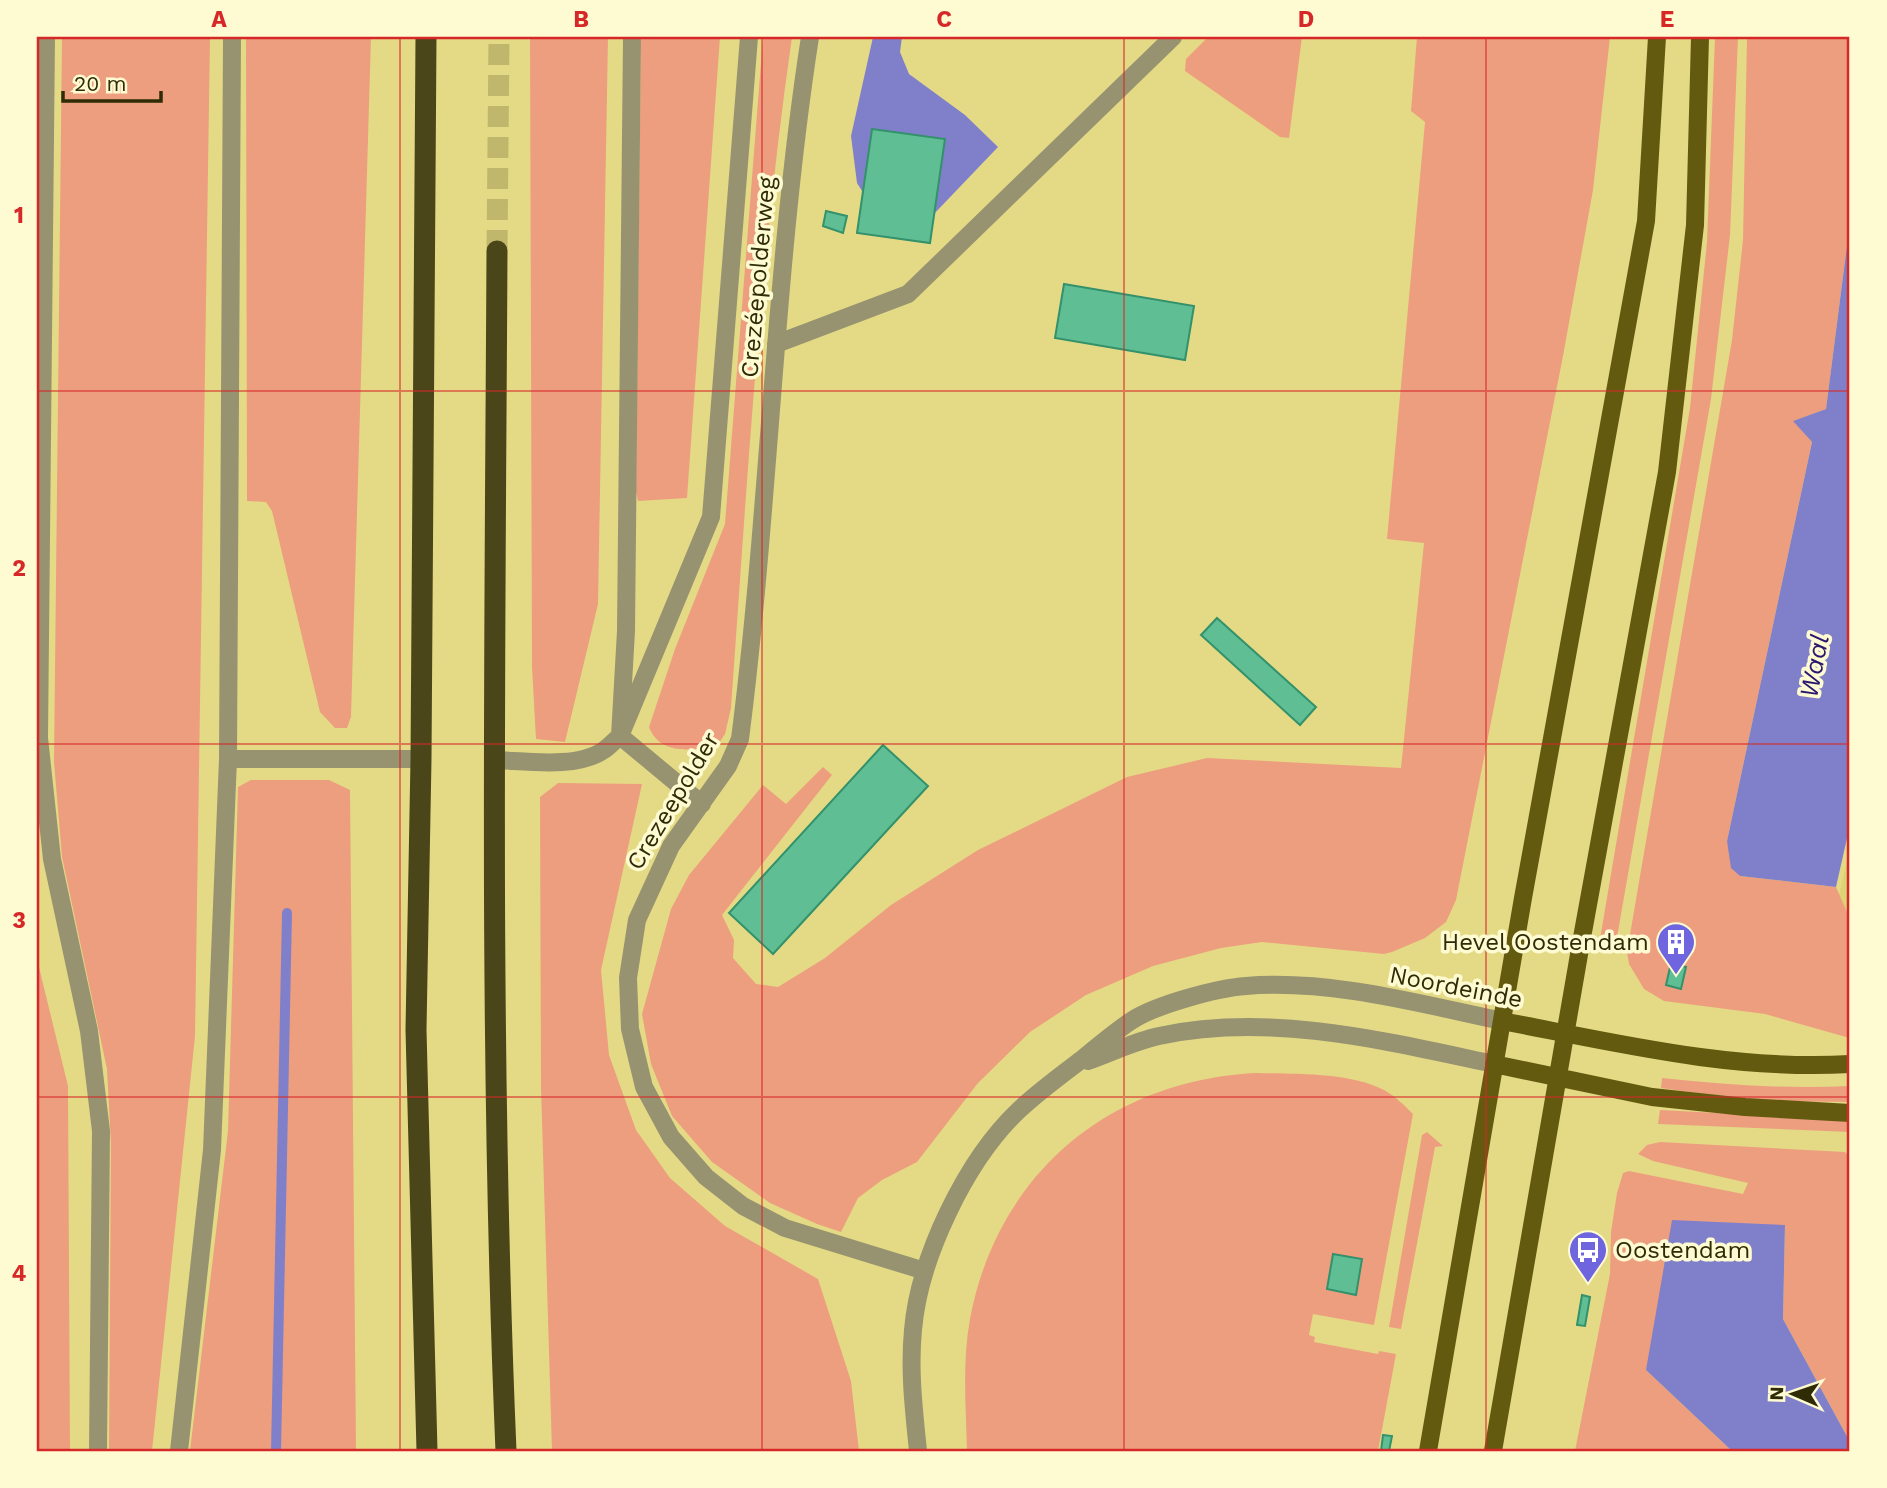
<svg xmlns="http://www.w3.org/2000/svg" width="1887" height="1488" font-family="'Work Sans',sans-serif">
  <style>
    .built { fill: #ddd274 }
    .green { fill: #ed9e7e }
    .water { fill: #8080ca }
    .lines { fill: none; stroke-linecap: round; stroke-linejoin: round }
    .stream { stroke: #8080ca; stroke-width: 10 }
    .building { fill: #5fbe94; stroke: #33916b; stroke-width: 2 }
    .highway-tunnel { stroke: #c0b76c; stroke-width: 21; stroke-dasharray: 21 10; stroke-linecap: butt }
    .minor { stroke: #979371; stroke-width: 18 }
    .major { stroke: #635a0f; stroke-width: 18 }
    .highway { stroke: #4b4619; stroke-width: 21 }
    .grid { fill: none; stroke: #d62828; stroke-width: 2; stroke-opacity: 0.55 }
    .labels { text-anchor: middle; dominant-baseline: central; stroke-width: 7; stroke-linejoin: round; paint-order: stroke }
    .street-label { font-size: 24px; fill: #2f2b06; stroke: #fefad1 }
    .poi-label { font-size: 24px; fill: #2f2b06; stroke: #fefad1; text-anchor: end }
    .water-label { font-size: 26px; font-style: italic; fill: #28176e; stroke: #fefad1 }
    .neatline { fill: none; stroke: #d62828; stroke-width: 2.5 }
    .grid-label { font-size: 23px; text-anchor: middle; font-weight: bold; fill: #d62828 }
  </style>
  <rect width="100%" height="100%" fill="#e4da85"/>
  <path class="built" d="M1850,847V927L1832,926Z"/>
  <path class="green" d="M62,37H210L195,1036L152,1451H109L111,1144L107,1069L62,857L54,762Z
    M246,37H371L351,717L347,728H335L320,712L272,511L266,502L247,501Z
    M530,37H608L598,604L565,742L536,739L532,667Z
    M641,37H720L687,498L638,501L636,492Z
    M763,37H792C760,259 747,484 731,708L725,734L717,746C693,750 660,756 649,727L675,649L725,524Z
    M1208,37H1302L1289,138L1280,137L1185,71L1186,59Z
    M1417,37H1610L1593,190L1563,356L1456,900L1446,922L1425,938L1392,952L1384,954L1262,942L1221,948L1153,966L1086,995L1030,1032L978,1083L917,1162L882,1180L858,1198L841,1232L817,1224L770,1203L712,1162L672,1116L651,1064L642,1014L671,909L689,875L763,785L786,804L823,767L832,775L722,915L734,940L733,958L756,984L778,987L825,958L891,905L978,850L1127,777L1207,758L1401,768L1424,543L1387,539L1425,122L1411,111Z
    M1715,37H1738L1730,235L1711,399L1616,943L1600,939L1690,408L1707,242Z
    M1747,37H1850V222L1826,409L1794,421L1812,442L1727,841L1740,876L1836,887L1850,919V1037H1846L1765,1014L1664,1001L1644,989L1629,964L1627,952L1732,340L1743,240Z
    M251,780H329L350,790L356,1451H190L228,1131L238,787Z
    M558,783L642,784L601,970L609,1055L636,1130L670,1178L725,1226L818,1279L851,1381L859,1451H552L541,1087L540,797Z
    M37,959L68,1086L70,1451H37Z
    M1256,1073C1294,1074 1349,1072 1384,1090C1395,1096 1404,1105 1413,1114L1374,1325L1313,1314L1309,1335L1315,1337L1314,1342L1378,1354L1379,1351L1396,1354L1378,1451H967C966,1408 962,1362 970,1319C997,1174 1110,1080 1256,1073Z
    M1662,1078C1726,1085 1787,1089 1850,1086V1102L1750,1101L1661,1088Z
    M1660,1110L1850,1120V1132L1658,1124Z
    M1427,1132L1443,1146L1435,1147L1401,1329L1389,1327L1422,1135Z
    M1660,1142L1845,1152L1850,1158V1442L1783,1319L1785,1225L1646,1370L1732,1451H1575L1610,1274L1611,1232L1617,1193L1623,1173L1629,1171L1743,1194L1748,1183L1653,1161L1638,1154L1647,1145Z"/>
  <path class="water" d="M873,37H902L900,52L909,74L965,115L998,147L932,216L877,215L857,183L851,136Z
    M1850,222V825L1836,887L1740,876L1731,868L1727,841L1812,442L1793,421L1826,409Z
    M1672,1220L1785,1225L1783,1319L1850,1442V1451H1732L1646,1370Z"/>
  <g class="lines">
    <path class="stream" d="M276,1451L287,913"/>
  </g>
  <path class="building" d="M872,129L945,139L930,243L857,233Z
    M826,211L847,216L843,233L823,226Z
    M1064,284L1194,306L1185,360L1055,338Z
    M1217,618L1316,707L1300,725L1201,635Z
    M883,745L928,786L773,954L729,913Z
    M1671,963L1686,967L1681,989L1666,985Z
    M1333,1254L1362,1259L1356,1295L1327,1289Z
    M1582,1295L1590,1297L1585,1326L1577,1325Z
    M1383,1435L1392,1436L1389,1451H1381Z"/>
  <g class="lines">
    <path class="highway-tunnel" d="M497,251L499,37"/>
    <path class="minor" d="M46,37L39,738L52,859L89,1031L101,1131L98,1451
      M632,37L626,631L620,736L702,804
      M810,37C774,269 770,505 740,739L728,766L671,846L637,920L628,978L630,1029L644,1087L671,1137L706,1177L743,1206L785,1228L925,1271
      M776,344L908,294L1173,37
      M228,759H421
      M495,760C526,761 577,769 604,750C610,746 615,740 620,736L711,517L749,37
      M1088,1061C1111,1053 1135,1041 1159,1036C1270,1012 1386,1041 1494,1064
      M179,1451L212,1150L228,759L232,37
      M918,1451C914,1411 909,1371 913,1330C919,1258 966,1160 1019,1110C1038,1092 1060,1076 1081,1060C1097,1047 1113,1033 1131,1021C1155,1005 1217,988 1246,986C1330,979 1421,1004 1502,1021"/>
    <path class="major" d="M1502,1021C1617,1043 1732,1071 1850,1064
      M1494,1064L1652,1097L1745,1107L1850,1113
      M1428,1451L1523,898L1646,221L1657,37
      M1493,1451L1581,943L1667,472L1695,225L1700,37"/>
    <path class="highway" d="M426,37L421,759L416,1030L427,1451
      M497,251C495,651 489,1052 506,1451"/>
  </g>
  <path class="grid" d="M400,37V1451M762,37V1451M1124,37V1451M1486,37V1451M37,391H1850M37,744H1850M37,1097H1850"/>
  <defs>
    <symbol id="building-pin" viewBox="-11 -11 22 30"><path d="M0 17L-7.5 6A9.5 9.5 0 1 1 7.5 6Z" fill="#6f65df" stroke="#fefad1"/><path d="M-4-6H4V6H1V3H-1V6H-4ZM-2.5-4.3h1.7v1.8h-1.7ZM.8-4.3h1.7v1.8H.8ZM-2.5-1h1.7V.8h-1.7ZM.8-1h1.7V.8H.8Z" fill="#fff"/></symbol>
    <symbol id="bus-pin" viewBox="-11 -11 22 30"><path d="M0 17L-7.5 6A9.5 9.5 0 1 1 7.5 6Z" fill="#6f65df" stroke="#fefad1"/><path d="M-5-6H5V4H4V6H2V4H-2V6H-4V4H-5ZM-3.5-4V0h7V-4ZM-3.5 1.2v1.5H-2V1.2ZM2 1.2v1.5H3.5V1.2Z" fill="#fff"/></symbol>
  </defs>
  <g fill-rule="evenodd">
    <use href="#building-pin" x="1654" y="920" width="44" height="60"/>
    <use href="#bus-pin" x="1566" y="1228" width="44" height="60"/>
  </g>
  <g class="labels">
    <g class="street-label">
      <text transform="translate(758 277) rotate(-85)">Crezéepolderweg</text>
      <text transform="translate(673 801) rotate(-59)">Crezeepolder</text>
      <text transform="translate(1456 987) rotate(11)">Noordeinde</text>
    </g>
    <g class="poi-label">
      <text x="1649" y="942">Hevel Oostendam</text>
      <text x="1615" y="1250" text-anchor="start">Oostendam</text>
    </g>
    <g class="water-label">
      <text transform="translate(1814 666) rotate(-79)">Waal</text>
    </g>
  </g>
  <rect width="1887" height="1488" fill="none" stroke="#fefad1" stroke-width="77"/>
  <g transform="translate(1793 1394) rotate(272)" stroke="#fefad1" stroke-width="5" paint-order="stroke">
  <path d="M0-5L12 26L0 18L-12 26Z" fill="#2f2b06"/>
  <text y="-10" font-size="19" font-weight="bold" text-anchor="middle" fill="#2f2b06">N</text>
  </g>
  <path d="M63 91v10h98v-10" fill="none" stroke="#2f2b06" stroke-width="3.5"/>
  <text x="74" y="91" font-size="21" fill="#2f2b06" stroke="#fefad1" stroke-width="5" paint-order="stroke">20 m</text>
  <rect x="38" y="38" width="1810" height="1412" class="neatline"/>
  <g class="grid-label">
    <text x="219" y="27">A</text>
    <text x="581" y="27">B</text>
    <text x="944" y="27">C</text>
    <text x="1306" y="27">D</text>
    <text x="1667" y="27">E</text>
    <text x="19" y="223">1</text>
    <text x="19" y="576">2</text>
    <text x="19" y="928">3</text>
    <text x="19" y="1281">4</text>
  </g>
</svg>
